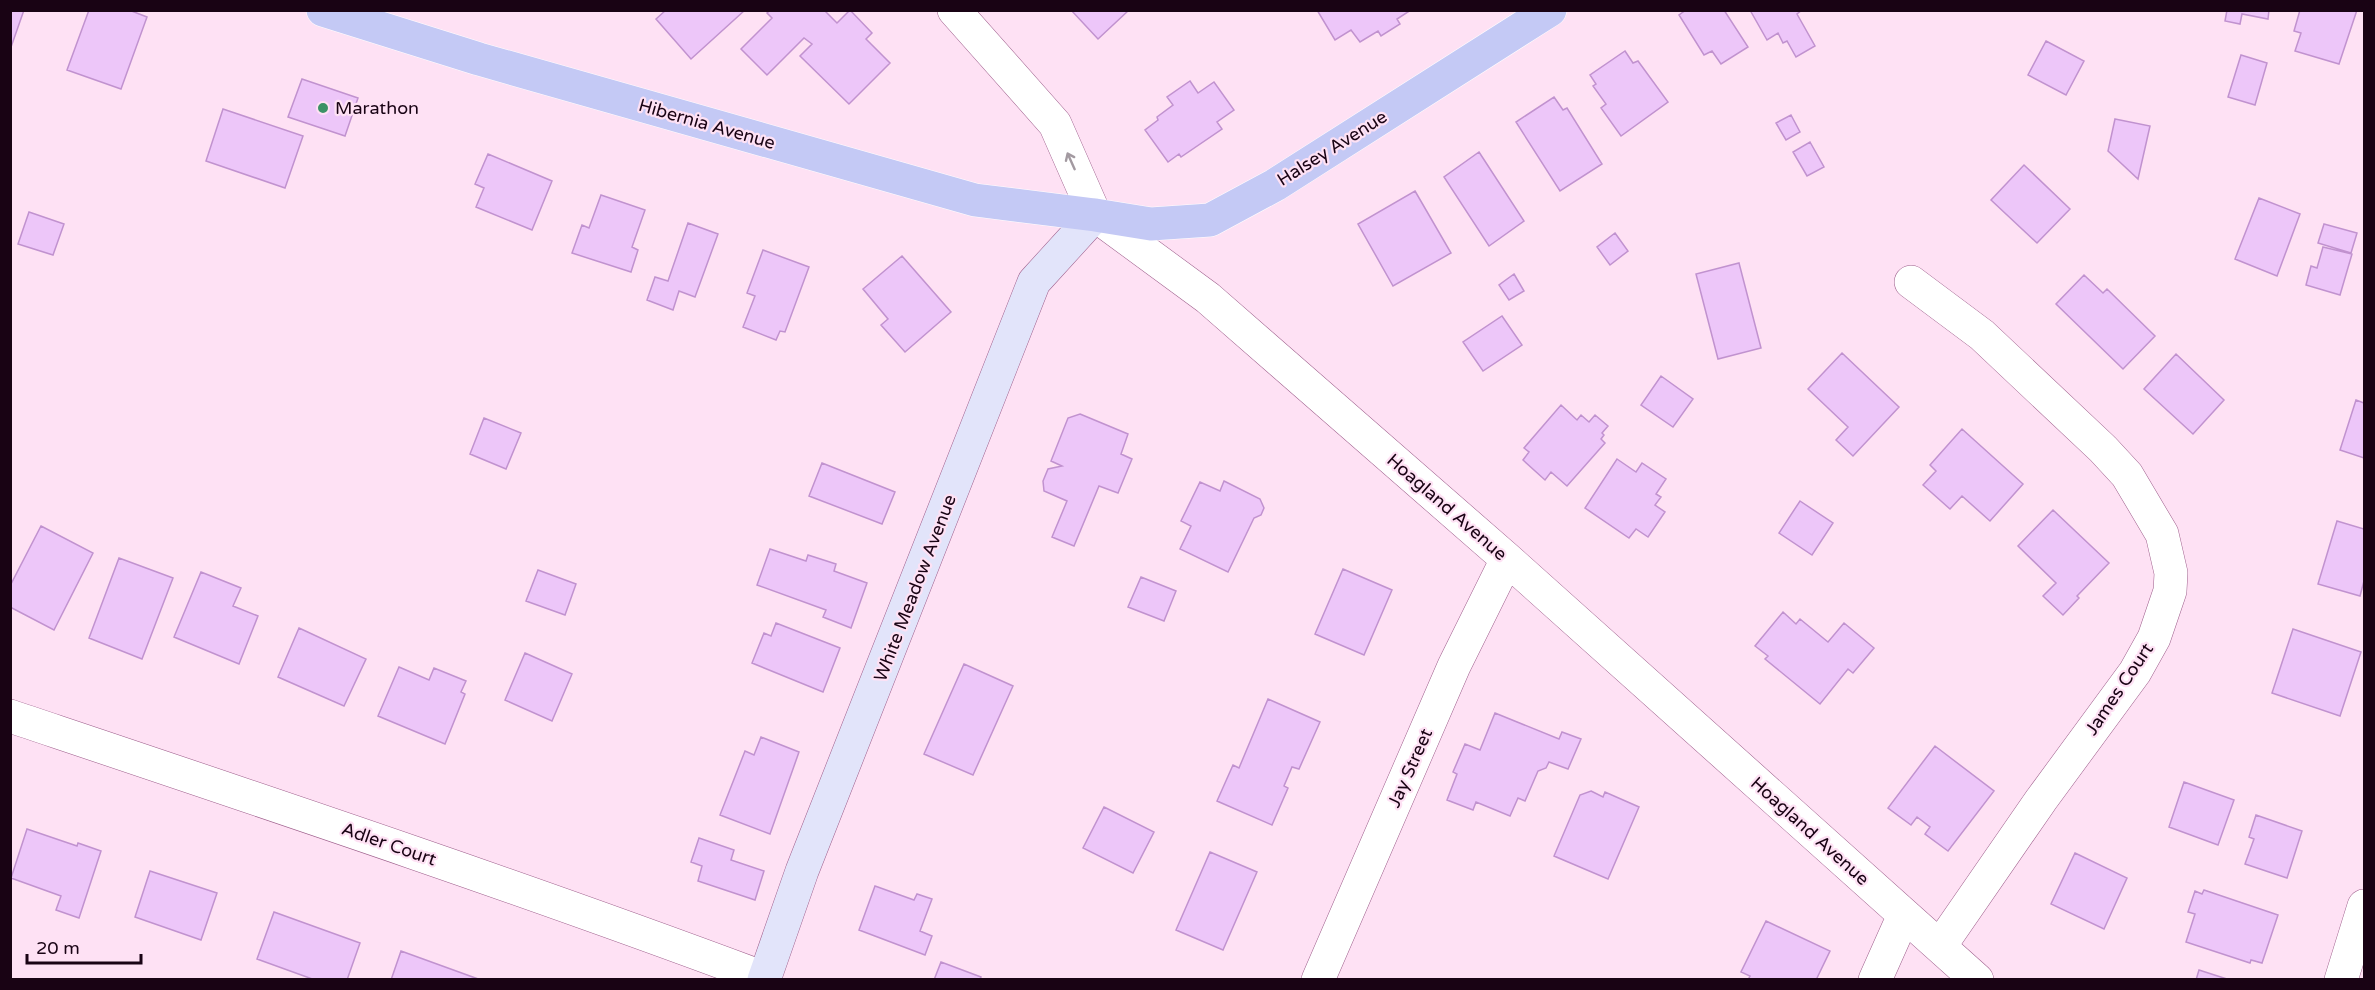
<svg xmlns="http://www.w3.org/2000/svg" width="2375" height="990" font-family="'Varela Round',sans-serif">
  <style>
    .building { fill: #edc6f9; stroke: #c192cf; stroke-width: 1.5 }
    .lines { fill: none; stroke-linecap: round; stroke-linejoin: round }
    .street-casing { stroke: #9e5f8c; stroke-width: 34 }
    .secondary-casing { stroke: #9e5f8c; stroke-width: 34 }
    .primary-casing { stroke: #fff; stroke-width: 34 }
    .street { stroke: #fff; stroke-width: 33 }
    .secondary { stroke: #e2e4fa; stroke-width: 33 }
    .primary { stroke: #c4c9f5; stroke-width: 33 }
    .oneway { stroke: #a39aa1 }
    .poi-dot { fill: #3b9266; stroke: #fee1f4; stroke-width: 2 }
    .labels { text-anchor: middle; dominant-baseline: central; stroke-width: 4.5; stroke-linejoin: round; paint-order: stroke }
    .poi-label { font-size: 18px; fill: #190314; stroke: #fee1f4; text-anchor: start }
    .street-label { font-size: 18px; fill: #190314; stroke: #fee1f4 }
  </style>
  <rect width="100%" height="100%" fill="#fee1f4"/>
  <path class="building" d="M10,10H24L10,50Z
    M89,10H129L147,17L121,89L67,70Z
    M666,10H745L691,59L656,19Z
    M770,10H824L837,23L850,10L872,33L866,39L890,63L849,104L800,56L812,44L804,38L767,75L741,49L772,18L767,13Z
    M1071,10H1129L1098,39Z
    M1317,10H1411L1397,19L1400,24L1381,36L1378,31L1360,42L1351,30L1335,40Z
    M1686,10H1724L1748,47L1721,64L1712,51L1704,55L1679,15Z
    M1750,10H1802L1797,14L1815,46L1796,57L1787,41L1783,43L1778,33L1767,40Z
    M2227,10H2269L2268,19L2242,14L2240,24L2225,21Z
    M2300,10H2357L2339,64L2295,51L2301,33L2294,31Z
    M2046,41L2084,61L2066,95L2028,75Z
    M1625,51L1633,63L1638,61L1668,102L1621,136L1601,108L1606,104L1593,86L1596,84L1590,75Z
    M2241,55L2267,63L2255,105L2228,97Z
    M302,79L358,98L345,136L288,117Z
    M1190,81L1198,93L1214,82L1234,110L1217,122L1222,129L1181,157L1179,154L1168,162L1145,130L1158,120L1157,117L1173,105L1167,97Z
    M1554,97L1563,110L1567,108L1602,164L1560,191L1516,122Z
    M223,109L303,136L285,188L206,161Z
    M1791,115L1800,132L1786,140L1776,123Z
    M2115,119L2150,126L2138,179L2108,151Z
    M1810,142L1824,167L1807,176L1793,152Z
    M1479,152L1524,221L1489,246L1444,177Z
    M488,154L552,181L532,230L476,207L484,188L475,184Z
    M2024,165L2070,209L2037,243L1991,200Z
    M1415,191L1451,253L1393,286L1358,224Z
    M601,195L645,210L632,247L638,250L631,272L572,253L582,225L589,228Z
    M2259,198L2300,214L2277,276L2235,259Z
    M29,212L64,224L53,255L18,244Z
    M688,223L718,234L695,297L679,291L673,310L647,300L655,277L668,281Z
    M2324,224L2357,233L2351,253L2318,243Z
    M1615,233L1628,251L1610,265L1597,247Z
    M2323,247L2352,254L2340,295L2306,285L2311,266L2317,268Z
    M763,250L809,267L785,332L780,331L776,340L743,327L755,296L747,293Z
    M902,256L951,312L905,352L881,325L888,319L863,289Z
    M1739,263L1761,348L1718,359L1696,274Z
    M1514,274L1524,291L1509,300L1499,285Z
    M2084,275L2103,293L2107,289L2155,336L2123,369L2056,304Z
    M1502,316L1522,345L1483,371L1463,342Z
    M1842,353L1899,407L1853,456L1836,440L1848,427L1808,389Z
    M2176,354L2224,400L2193,434L2144,389Z
    M1661,376L1693,399L1673,427L1641,405Z
    M2356,400L2364,403V458L2340,450Z
    M1561,405L1577,420L1581,415L1589,422L1595,415L1608,426L1602,433L1604,435L1601,439L1605,443L1567,486L1551,472L1545,480L1523,460L1529,452L1524,448Z
    M1080,414L1128,434L1121,454L1132,459L1118,493L1099,486L1074,546L1052,537L1067,501L1044,491L1043,481L1048,469L1062,466L1051,461L1068,418Z
    M484,418L521,433L506,469L470,454Z
    M1962,429L2023,484L1990,521L1962,496L1950,509L1923,485L1936,471L1930,465Z
    M1617,459L1636,472L1642,463L1666,479L1656,494L1661,497L1655,505L1665,512L1648,537L1636,529L1629,538L1585,508Z
    M822,463L895,492L882,524L809,496Z
    M1224,481L1260,499L1264,508L1261,515L1254,518L1228,572L1180,549L1191,526L1181,521L1200,482L1220,491Z
    M1800,501L1833,523L1812,555L1779,533Z
    M2053,510L2109,563L2077,596L2079,598L2063,615L2043,596L2056,583L2018,546Z
    M2337,521L2364,529V581L2360,596L2318,584Z
    M41,526L93,553L54,630L10,607V586Z
    M770,549L806,561L808,555L836,564L834,571L867,583L851,628L823,617L826,610L757,585Z
    M119,558L173,578L142,659L89,638Z
    M1343,569L1392,590L1364,655L1315,634Z
    M538,570L576,584L565,615L526,601Z
    M201,572L241,588L233,606L258,616L239,664L174,637Z
    M1141,577L1176,591L1164,621L1128,607Z
    M1783,612L1796,624L1800,619L1828,642L1844,623L1874,648L1853,673L1848,669L1820,704L1765,659L1768,656L1755,646Z
    M776,623L840,648L823,692L752,663L764,633L771,636Z
    M299,628L366,659L344,706L278,677Z
    M2293,629L2361,652L2340,716L2272,693Z
    M525,653L572,674L552,721L505,700Z
    M964,664L1013,686L973,775L924,754Z
    M399,667L429,680L434,668L466,681L461,692L465,694L445,744L378,716Z
    M1268,699L1320,722L1299,769L1292,767L1284,786L1288,788L1272,825L1217,801L1233,765L1239,768Z
    M1495,713L1559,739L1562,732L1581,739L1568,769L1549,762L1546,768L1538,771L1525,801L1518,798L1510,816L1476,802L1473,810L1447,800L1457,774L1453,772L1465,744L1480,750Z
    M761,737L799,752L770,834L720,815L745,751L754,755Z
    M1935,746L1994,791L1948,851L1925,834L1930,827L1917,817L1911,825L1888,808Z
    M2184,782L2234,800L2218,845L2169,827Z
    M1591,791L1603,797L1605,792L1639,807L1608,879L1554,856L1580,795Z
    M1104,807L1154,832L1133,873L1083,848Z
    M2256,815L2302,831L2287,878L2245,864L2254,839L2249,837Z
    M27,829L77,846L78,843L101,851L79,918L56,910L61,896L11,878Z
    M699,838L734,850L731,860L764,871L755,900L698,881L702,866L691,862Z
    M1210,852L1257,872L1223,950L1176,930Z
    M2075,853L2127,878L2104,929L2051,904Z
    M150,871L217,893L201,940L135,917Z
    M875,886L914,900L917,894L932,899L920,931L932,936L925,955L859,930Z
    M2204,890L2278,915L2262,963L2251,960L2250,963L2186,942L2195,914L2188,912L2195,891L2202,894Z
    M274,912L360,943L347,980H315L257,959Z
    M1766,921L1830,951L1816,980H1748L1750,976L1741,972Z
    M401,951L481,980H391Z
    M941,962L981,977L980,980H934Z
    M2199,970L2230,980H2196Z"/>
  <g class="lines">
    <defs>
      <path id="street" d="M954,10L1055,124L1095,215L1208,298L1507,559L1977,980
        M1911,282L1982,335L2103,449L2127,475L2162,534L2171,573L2170,591L2154,638L2135,672L2041,800L1940,946
        M10,716C263,801 515,885 764,978
        M1318,980L1454,666L1507,559
        M1875,980L1904,915
        M2341,980L2364,906"/>
      <path id="secondary" d="M764,980L802,871L1034,282L1095,215"/>
      <path id="primary" d="M323,10L479,59L975,200L1095,215L1151,224L1210,220L1275,185L1550,10"/>
    </defs>
    <use href="#street" class="street-casing"/>
    <use href="#secondary" class="secondary-casing"/>
    <use href="#primary" class="primary-casing"/>
    <use href="#street" class="street"/>
    <use href="#secondary" class="secondary"/>
    <use href="#primary" class="primary"/>
  </g>
  <defs><path id="oneway-shaft" d="M-6 0H5M1.5-3L5.5 0L1.5 3" fill="none" stroke-width="1.6" stroke-linecap="round" stroke-linejoin="round" transform="scale(1.5)"/></defs>
  <use class="oneway" href="#oneway-shaft" transform="translate(1071 161) rotate(-114)"/>
  <circle class="poi-dot" cx="323" cy="108" r="6"/>
  <g class="labels">
    <g class="poi-label">
      <text x="335" y="108">Marathon</text>
    </g>
    <g class="street-label">
      <text transform="translate(707 124) rotate(16)">Hibernia Avenue</text>
      <text transform="translate(1332 148) rotate(-32)">Halsey Avenue</text>
      <text transform="translate(1447 507) rotate(41)">Hoagland Avenue</text>
      <text transform="translate(915 588) rotate(-69)">White Meadow Avenue</text>
      <text transform="translate(2119 689) rotate(-56)">James Court</text>
      <text transform="translate(1410 768) rotate(-66)">Jay Street</text>
      <text transform="translate(1810 831) rotate(42)">Hoagland Avenue</text>
      <text transform="translate(389 844) rotate(19)">Adler Court</text>
    </g>
  </g>
  <rect width="2375" height="990" fill="none" stroke="#190314" stroke-width="24"/>
  <path d="M27 954v9h114v-9" fill="none" stroke="#190314" stroke-width="3"/>
  <text x="36" y="954" font-size="18" fill="#190314" stroke="#fee1f4" stroke-width="4.5" paint-order="stroke">20 m</text>
</svg>
